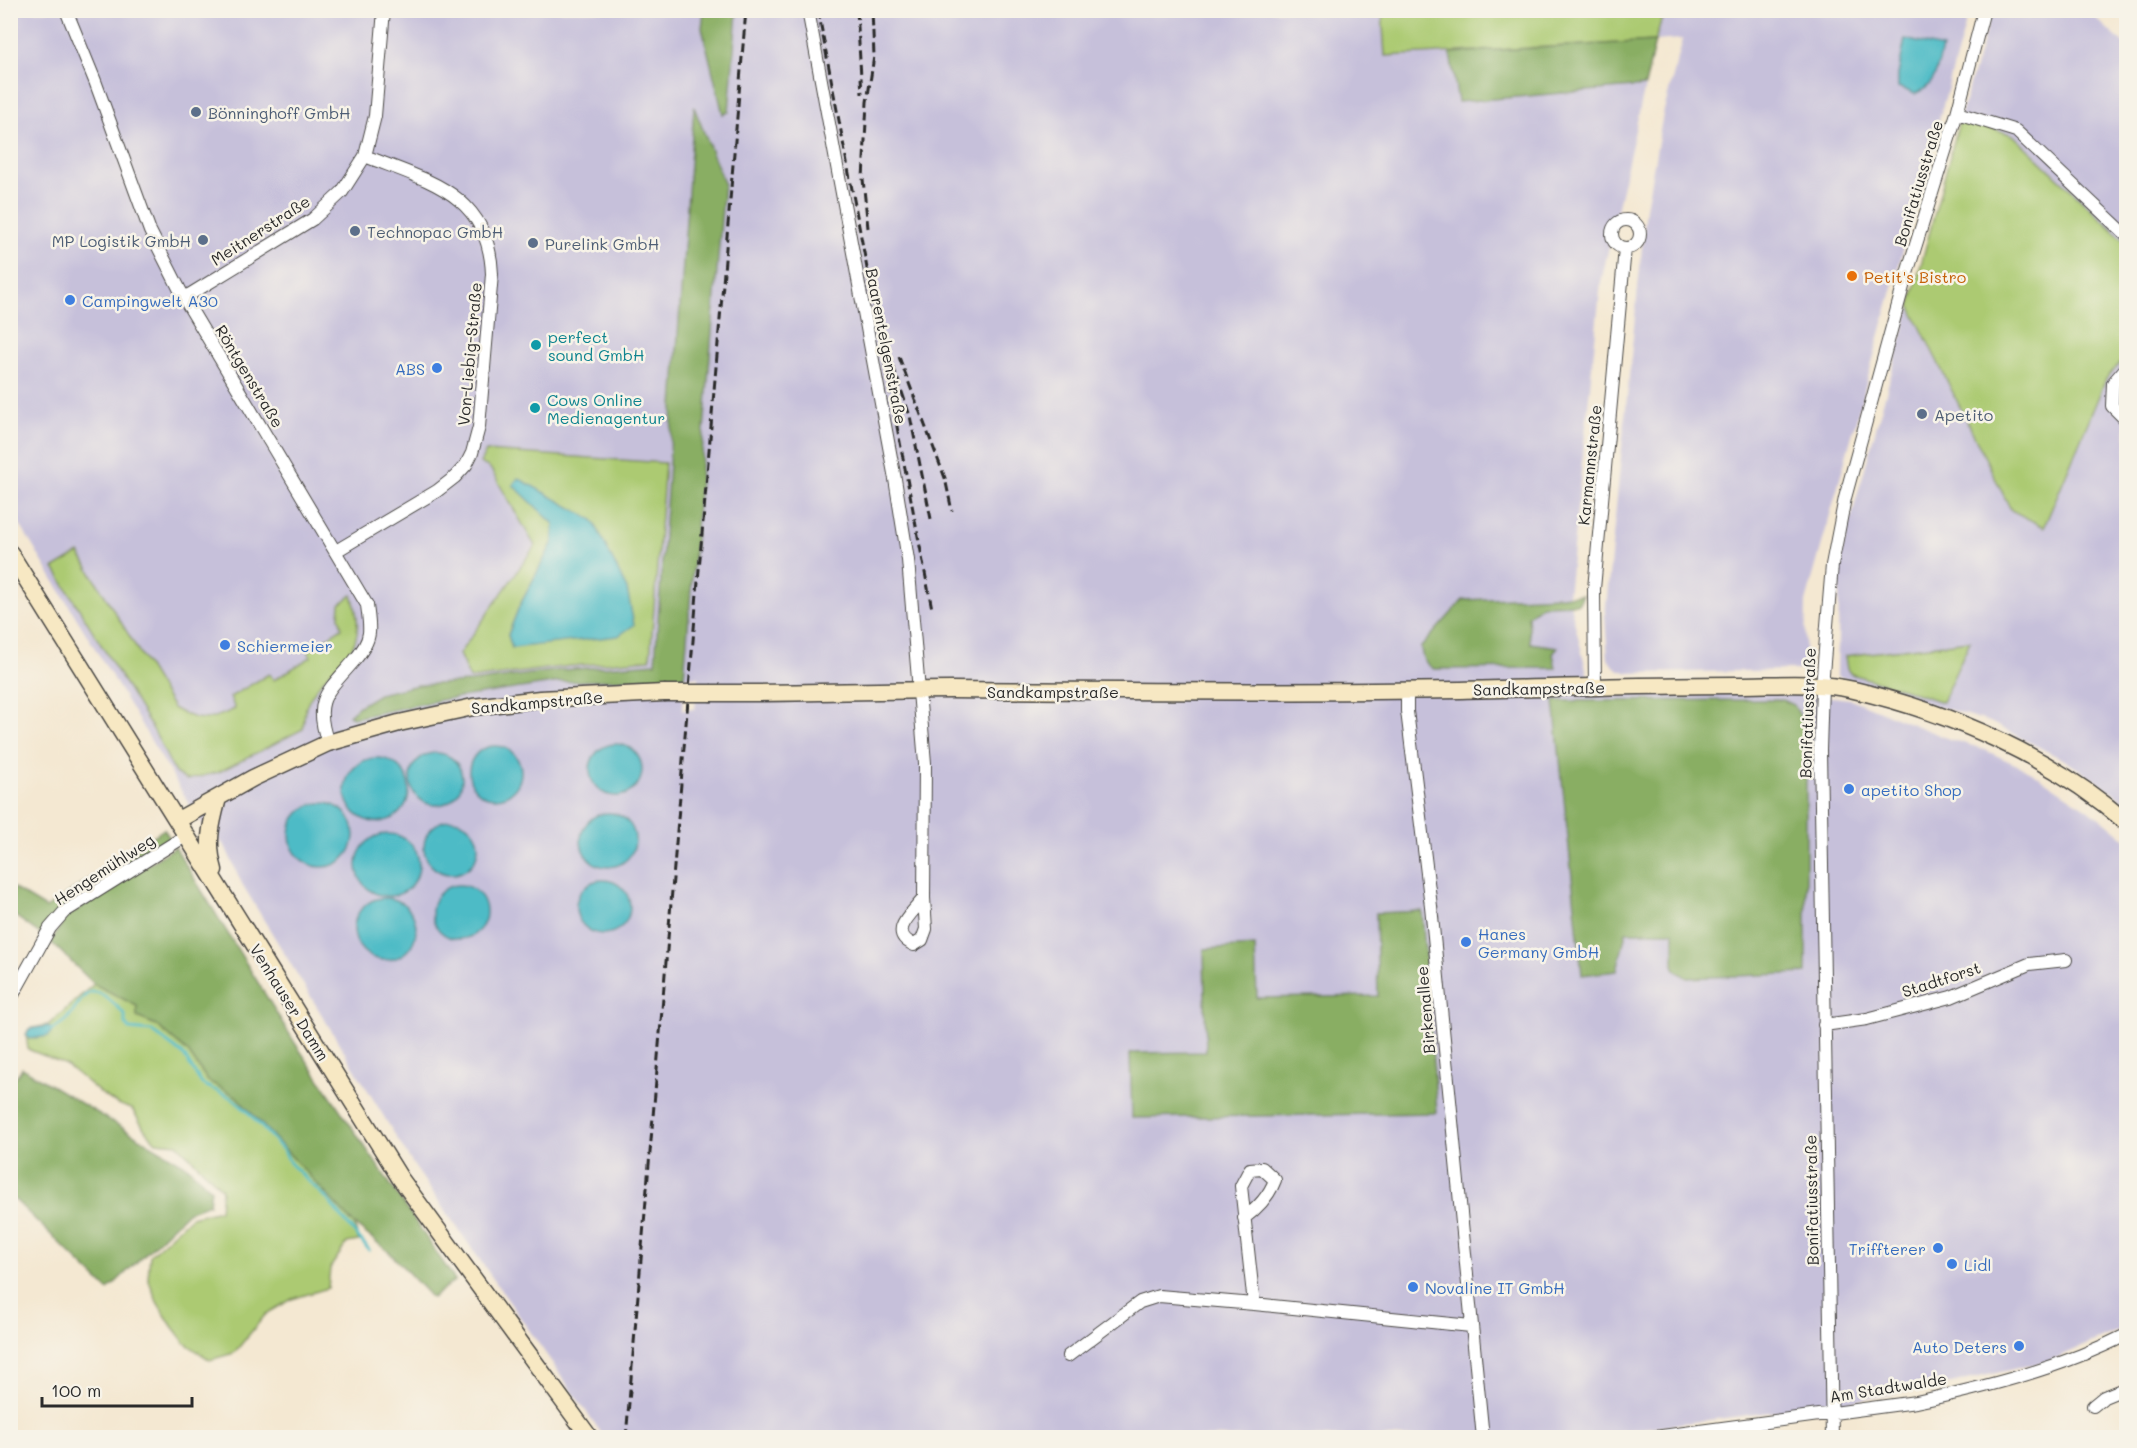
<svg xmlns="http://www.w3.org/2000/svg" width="2137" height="1448" font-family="Mali,sans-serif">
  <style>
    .industrial { fill: #c6c0da; fill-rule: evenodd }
    .green { fill: #acca72; stroke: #6c7a4e; stroke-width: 1.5; fill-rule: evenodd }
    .forest { fill: #89ae64; stroke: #5a6c48; stroke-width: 1.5 }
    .water { fill: #4dbbc6; stroke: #3c7378; stroke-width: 1.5 }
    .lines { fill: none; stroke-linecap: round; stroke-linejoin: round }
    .stream { stroke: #4dbbc6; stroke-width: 3 }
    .street-casing { stroke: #494744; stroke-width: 14 }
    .secondary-casing { stroke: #494744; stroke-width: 19 }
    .street { stroke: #fff; stroke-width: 12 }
    .secondary { stroke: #f7e8c3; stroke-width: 16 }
    .rail { stroke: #2b2b2b; stroke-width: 3; stroke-dasharray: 9 4.5; stroke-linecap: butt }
    .secondary-bridge-casing { stroke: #494744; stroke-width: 19; stroke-linecap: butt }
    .secondary-bridge { stroke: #f7e8c3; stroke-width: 16 }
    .service-dot { fill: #5c6f8a; stroke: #f7f3e8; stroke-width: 2 }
    .food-dot { fill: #e8710a; stroke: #f7f3e8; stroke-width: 2 }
    .shop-dot { fill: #3f7fe0; stroke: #f7f3e8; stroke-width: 2 }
    .culture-dot { fill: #0f9aa8; stroke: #f7f3e8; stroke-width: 2 }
    .labels { text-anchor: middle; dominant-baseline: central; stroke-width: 5; stroke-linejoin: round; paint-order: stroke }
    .service-label { font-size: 16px; fill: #4e5e75; stroke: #f7f3e8; text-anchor: start }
    .street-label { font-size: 16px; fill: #2b2b2b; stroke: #f7f3e8 }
    .food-label { font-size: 16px; fill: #c56008; stroke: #f7f3e8; text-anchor: start }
    .shop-label { font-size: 16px; fill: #366cbe; stroke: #f7f3e8; text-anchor: start }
    .culture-label { font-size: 16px; fill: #0d838f; stroke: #f7f3e8; text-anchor: start }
  </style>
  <rect width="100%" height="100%" fill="#f7f3e8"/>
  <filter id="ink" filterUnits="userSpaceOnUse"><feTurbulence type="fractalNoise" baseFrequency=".0167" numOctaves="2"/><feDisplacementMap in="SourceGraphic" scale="12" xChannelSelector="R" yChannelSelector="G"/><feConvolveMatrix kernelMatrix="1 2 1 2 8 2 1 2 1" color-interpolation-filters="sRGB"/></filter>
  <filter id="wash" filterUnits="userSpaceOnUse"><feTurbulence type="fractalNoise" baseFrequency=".008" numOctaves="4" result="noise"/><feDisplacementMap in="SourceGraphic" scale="24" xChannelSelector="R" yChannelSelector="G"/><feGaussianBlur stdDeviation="1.35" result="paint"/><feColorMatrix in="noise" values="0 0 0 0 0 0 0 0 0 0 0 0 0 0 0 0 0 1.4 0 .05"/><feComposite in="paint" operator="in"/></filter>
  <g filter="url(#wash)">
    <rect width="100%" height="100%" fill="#f4e8d2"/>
    <path class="industrial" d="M737,10L1382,11L1385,56L1450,53L1463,101L1645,86L1601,282L1568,596L1592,693H1796L1850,699L1949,739L1983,749L2032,772L2102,819L2126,839V1327L2052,1360L1945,1385L1836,1404L1620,1431V1437H604L414,1166L242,884L225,846L199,820L11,510V11H704L702,28L723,114L729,112ZM694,109L684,676L560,682L441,700L355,718L418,685L471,682L561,670L655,663ZM684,677H698L695,709L682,710Z
      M1664,11H1969L1806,602L1805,658L1800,670L1630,673L1619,670L1612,665L1608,659L1605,616L1646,208L1663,114L1683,39L1655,41Z
      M1992,11H2088L2126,46V242L2013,135L1960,118Z
      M1910,306L2011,510L2044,526L2106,379L2126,356V803L2109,789L2066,761L1990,722L1837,676L1840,558Z"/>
    <path class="green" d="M1382,11V10L1664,11L1655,41L1385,56Z
      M1960,118L2013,135L2126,242V356L2106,379L2044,527L2011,510L1910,306Z
      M486,451L665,463L650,659L561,667L470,679L459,654L535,546L490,468L480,463ZM538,507L627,589L512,648L508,635L519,607L553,542L554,524Z
      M79,553L173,708C200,724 208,721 235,709L230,697L269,674L274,680L311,657L308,650L342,628L339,617L340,604L352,595C373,663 329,656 307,705C304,712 304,721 303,729L219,772L187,780L175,773L154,731L54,568Z
      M1970,641L1942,702L1903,689L1851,674L1847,669L1845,656Z
      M94,984L137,1006V1017L156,1025L188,1052L208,1081L236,1096L354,1224L359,1241L347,1243L330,1268L328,1288L292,1299L266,1314L234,1353L210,1360L185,1343L172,1326L157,1302L148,1278L150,1255L191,1217L220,1210L222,1189L177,1144L156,1142L145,1130L132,1109C103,1101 90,1082 67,1066C56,1059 40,1055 28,1049L26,1035L29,1029L48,1025Z"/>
    <path class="forest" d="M704,11H737L729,112L723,114L702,28Z
      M1655,41L1645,86L1458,102L1450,53Z
      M694,107L724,183L684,677L560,682L441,700L354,718L349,715L359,706L379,694L418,685L471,682L561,670L655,663Z
      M1583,595L1578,604L1542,605L1528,616L1530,643L1558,647L1553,654L1556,668L1434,669C1424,663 1422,659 1421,647L1463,600Z
      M1783,700L1794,705L1806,727V973L1687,978L1674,969V932H1626L1617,971L1582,975L1554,701Z
      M164,829L171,840L67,907L43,936L11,913L10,886L46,908Z
      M175,847L295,1043L455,1280L432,1298L390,1253L354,1224L236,1096L208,1081L188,1052L156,1025L137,1017V1006L94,984L51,942L65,918Z
      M1422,911L1437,1113L1132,1118L1130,1053L1206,1052L1204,949L1255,946L1257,998L1378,996L1376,913Z
      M22,1068L187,1166L211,1189L209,1204L188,1212L108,1290L11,1196V1084Z"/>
    <path class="water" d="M1905,39L1942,48C1937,68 1937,86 1915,94L1898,87V75Z
      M518,478L593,520L627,589L634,625L618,636L512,648L508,635L519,607L553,542L554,524L513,485Z
      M590 770a26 26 0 1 1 52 0a26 26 0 1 1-52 0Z
      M469 772a26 26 0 1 1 52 0a26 26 0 1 1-52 0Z
      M410 779a26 26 0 1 1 52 0a26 26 0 1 1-52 0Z
      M345 790a32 32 0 1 1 64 0a32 32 0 1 1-64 0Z
      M290 835a32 32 0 1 1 64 0a32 32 0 1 1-64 0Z
      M581 840a27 27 0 1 1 54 0a27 27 0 1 1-54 0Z
      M424 847a27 27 0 1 1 54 0a27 27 0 1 1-54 0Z
      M357 865a31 31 0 1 1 62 0a31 31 0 1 1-62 0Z
      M576 907a27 27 0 1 1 54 0a27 27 0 1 1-54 0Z
      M432 912a27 27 0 1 1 54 0a27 27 0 1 1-54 0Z
      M354 929a31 31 0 1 1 62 0a31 31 0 1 1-62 0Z
      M48,1026L52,1030L49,1036L29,1039L26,1035L29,1029Z"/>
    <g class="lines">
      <path class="stream" d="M48,1031C87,1019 76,960 125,1015V1024L129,1029L152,1031L183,1054L202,1084L232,1098L247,1111L284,1151L290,1163L327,1199L369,1250"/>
    </g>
  </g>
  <g filter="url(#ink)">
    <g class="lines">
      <defs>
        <path id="street" d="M66,10L95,81L150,231L184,298L367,605C368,614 370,625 369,633C368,644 360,654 353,662C326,693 313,701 328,743
          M808,10L895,479L908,560L925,763L924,898L926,929L922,940L914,945C886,932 913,913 924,898
          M1957,113L2016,131L2126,235
          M1612 234a14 14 0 1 1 28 0a14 14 0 1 1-28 0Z
          M184,298L313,219L342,192L365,156L375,116L384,10
          M2126,368L2113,383L2112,406L2126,420
          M336,551L437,491L455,477L466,465L472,453L479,427L492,274C489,193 428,181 365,156
          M1595,687L1594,589L1625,248
          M1407,691V711L1431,906L1483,1438
          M10,1000L50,928L64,912L187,835
          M1824,1025L1867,1019L1951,997L2029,964L2066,960
          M1244,1218C1258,1208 1269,1196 1275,1180L1262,1168L1250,1169L1241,1186L1254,1304
          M1068,1356L1140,1302L1159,1296L1254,1304L1471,1326
          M2093,1406L2104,1397L2126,1388
          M1647,1438L1916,1402C1987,1387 2061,1368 2126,1335
          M1832,1438L1820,750L1822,686L1832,565L1845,498L1904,283L1957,113L1984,10"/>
        <path id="secondary" d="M10,553L400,1178L590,1438
          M712,693C792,694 872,690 952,690C1122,691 1292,693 1461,690C1554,688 1646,685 1738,685C1776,685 1817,681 1854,690C1952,713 2050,756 2126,822
          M178,820L253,778L328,743L399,723L473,707L540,699L664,693
          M214,870C206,842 211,825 218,798"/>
      </defs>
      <use href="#street" class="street-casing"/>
      <use href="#secondary" class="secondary-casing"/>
      <use href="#street" class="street"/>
      <use href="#secondary" class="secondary"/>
      <path class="rail" d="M818,10L873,300L879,324L910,416L931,519
        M857,10L862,94
        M868,228L863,179L867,102L874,56L872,10
        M899,357L945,478L952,511
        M884,359L932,609
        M626,1438L746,10"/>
      <defs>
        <path id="secondary-bridge" d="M664,693H712"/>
      </defs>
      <use href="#secondary-bridge" class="secondary-bridge-casing"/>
      <use href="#secondary-bridge" class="secondary-bridge"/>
    </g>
  </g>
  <g class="service-dot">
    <circle cx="196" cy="112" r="6"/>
    <circle cx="355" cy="231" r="6"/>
    <circle cx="203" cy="240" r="6"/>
    <circle cx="533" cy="243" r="6"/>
    <circle cx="1922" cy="414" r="6"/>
  </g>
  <circle class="food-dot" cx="1852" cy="276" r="6"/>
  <g class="shop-dot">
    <circle cx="70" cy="300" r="6"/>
    <circle cx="437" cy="368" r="6"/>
    <circle cx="225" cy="645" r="6"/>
    <circle cx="1849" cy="789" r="6"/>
    <circle cx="1466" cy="942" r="6"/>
    <circle cx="1938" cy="1248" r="6"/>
    <circle cx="1952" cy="1264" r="6"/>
    <circle cx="1413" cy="1287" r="6"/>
    <circle cx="2019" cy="1346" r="6"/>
  </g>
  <g class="culture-dot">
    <circle cx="536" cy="345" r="6"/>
    <circle cx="535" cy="408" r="6"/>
  </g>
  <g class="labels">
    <g class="service-label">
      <text x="208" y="112">Bönninghoff GmbH</text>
      <text x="367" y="231">Technopac GmbH</text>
      <text x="191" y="240" text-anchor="end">MP Logistik GmbH</text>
      <text x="545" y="243">Purelink GmbH</text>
      <text x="1934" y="414">Apetito</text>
    </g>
    <g class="street-label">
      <text transform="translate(1918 183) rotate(-73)">Bonifatiusstraße</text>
      <text transform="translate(260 230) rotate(-33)">Meitnerstraße</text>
      <text transform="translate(887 346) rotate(79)">Baarentelgenstraße</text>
      <text transform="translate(469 354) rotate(-85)">Von-Liebig-Straße</text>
      <text transform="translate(250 376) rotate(59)">Röntgenstraße</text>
      <text transform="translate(1589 465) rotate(-84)">Karmannstraße</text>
      <text transform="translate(1539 688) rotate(-1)">Sandkampstraße</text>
      <text x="1053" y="691">Sandkampstraße</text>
      <text transform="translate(537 702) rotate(-5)">Sandkampstraße</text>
      <text transform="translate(1807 713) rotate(-88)">Bonifatiusstraße</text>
      <text transform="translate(104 869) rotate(-33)">Hengemühlweg</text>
      <text transform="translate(1941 979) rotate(-18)">Stadtforst</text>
      <text transform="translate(290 1002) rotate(58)">Venhauser Damm</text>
      <text transform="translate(1425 1010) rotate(-95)">Birkenallee</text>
      <text transform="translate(1811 1200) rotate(-91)">Bonifatiusstraße</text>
      <text transform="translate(1888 1387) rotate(-9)">Am Stadtwalde</text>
    </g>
    <g class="food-label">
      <text x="1864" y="276">Petit's Bistro</text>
    </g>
    <g class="shop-label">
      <text x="82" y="300">Campingwelt A30</text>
      <text x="425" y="368" text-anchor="end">ABS</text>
      <text x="237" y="645">Schiermeier</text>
      <text x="1861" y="789">apetito Shop</text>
      <text x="1478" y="933">Hanes<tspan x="1478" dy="18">Germany GmbH</tspan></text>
      <text x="1926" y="1248" text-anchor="end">Triffterer</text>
      <text x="1964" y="1264">Lidl</text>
      <text x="1425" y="1287">Novaline IT GmbH</text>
      <text x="2007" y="1346" text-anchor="end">Auto Deters</text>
    </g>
    <g class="culture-label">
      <text x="548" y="336">perfect<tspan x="548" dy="18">sound GmbH</tspan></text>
      <text x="547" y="399">Cows Online<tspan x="547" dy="18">Medienagentur</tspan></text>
    </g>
  </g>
  <rect width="2137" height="1448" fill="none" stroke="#f7f3e8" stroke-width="36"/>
  <path d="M42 1397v9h150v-9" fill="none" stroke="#2b2b2b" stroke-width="3"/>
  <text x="51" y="1397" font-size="18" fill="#2b2b2b" stroke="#f7f3e8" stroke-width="4.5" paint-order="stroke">100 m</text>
</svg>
